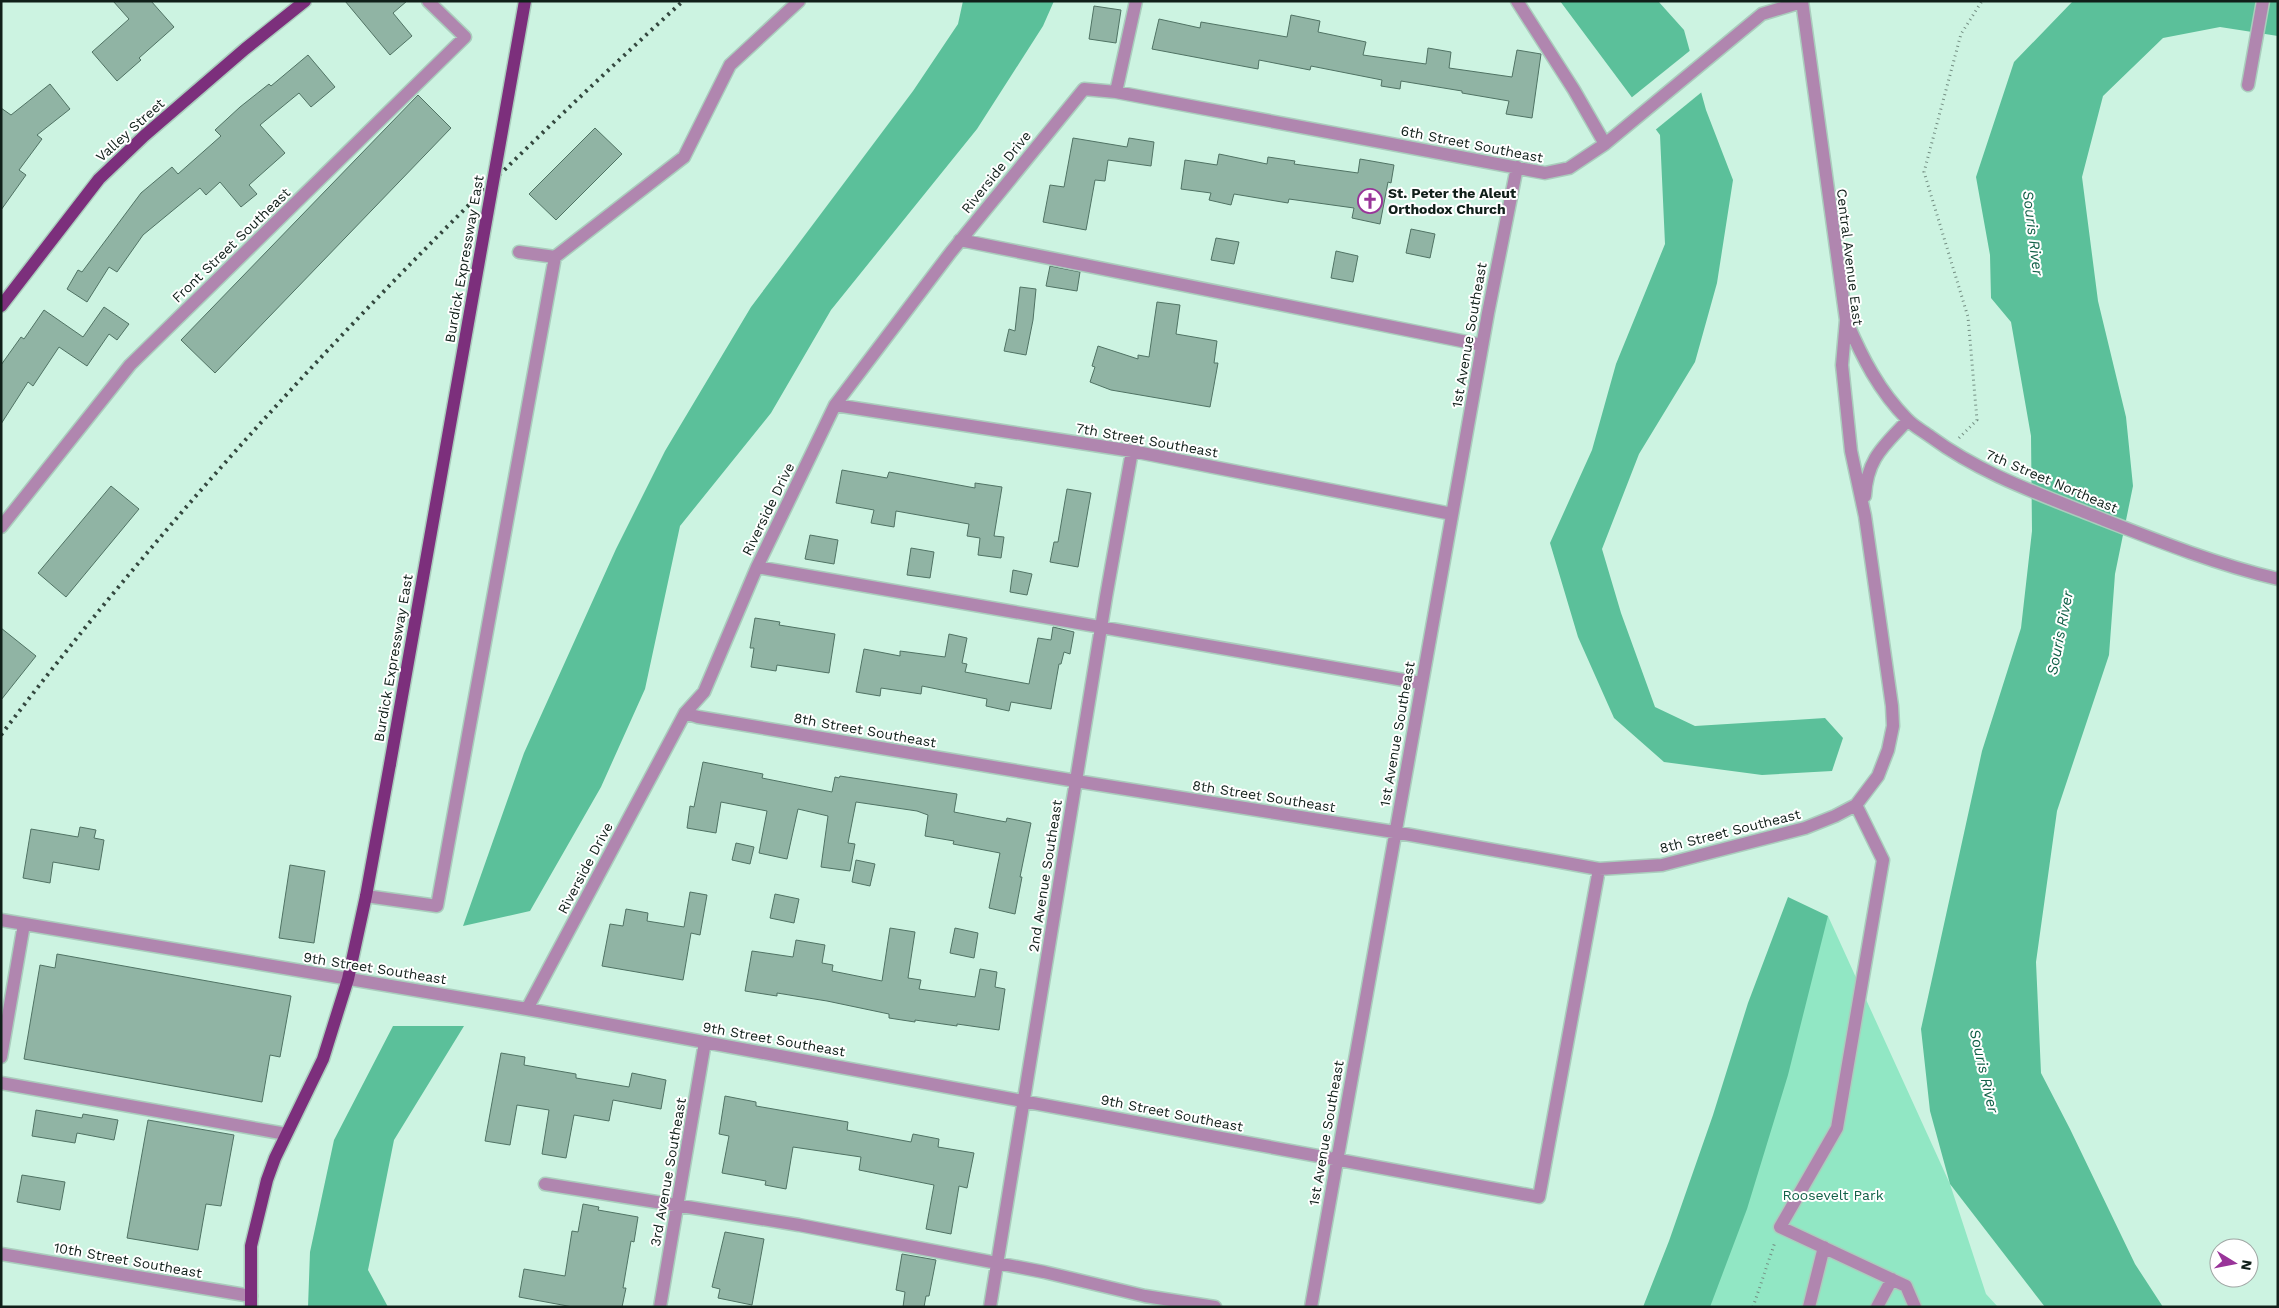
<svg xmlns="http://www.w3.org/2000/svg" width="2279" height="1308" font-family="'Work Sans',sans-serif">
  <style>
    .green { fill: #91e7c4 }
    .water { fill: #5bc09a }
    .pier { fill: #ccf3e1 }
    .building { fill: #90b4a4; stroke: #507364 }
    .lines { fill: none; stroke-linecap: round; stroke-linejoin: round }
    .minor-casing { stroke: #aacdbd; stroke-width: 15 }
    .major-casing { stroke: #aacdbd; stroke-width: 15 }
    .path { stroke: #738e82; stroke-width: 3; stroke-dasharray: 1 4; stroke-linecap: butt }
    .minor { stroke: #b086af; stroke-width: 12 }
    .major { stroke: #7c2f7c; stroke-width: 12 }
    .rail { stroke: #33473e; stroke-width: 4; stroke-dasharray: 2.5 5; stroke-linecap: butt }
    .major-bridge-casing { stroke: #aacdbd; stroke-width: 15; stroke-linecap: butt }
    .major-bridge { stroke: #7c2f7c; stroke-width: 12 }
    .labels { text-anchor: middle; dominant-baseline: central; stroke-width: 4; stroke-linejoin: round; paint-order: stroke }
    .street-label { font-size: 14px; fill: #101f19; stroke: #fff }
    .poi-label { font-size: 14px; font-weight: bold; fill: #101f19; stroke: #fff; text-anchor: start }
    .park-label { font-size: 14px; fill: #116148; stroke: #fff }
    .water-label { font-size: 15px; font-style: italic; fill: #136249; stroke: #fff }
  </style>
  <rect width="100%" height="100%" fill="#ccf3e1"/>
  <path class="green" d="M1828,916L1950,1184L1986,1294L1998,1307H1666Z"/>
  <path class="water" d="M963,1H1054L1043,26L977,129L831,310L771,413L680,526L645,689L601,787L530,911L463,926L524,753L616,549L665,451L751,307L913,91L958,24Z
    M1560,1H1658L1684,30L1706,110L1733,180L1717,283L1695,362L1639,454L1602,549L1621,613L1655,707L1695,726L1825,718L1843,738L1832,771L1762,775L1664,762L1614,718L1578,637L1550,543L1592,450L1616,364L1665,244L1660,135Z
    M2073,1H2278V36L2220,27L2163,38L2103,96L2082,177L2098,301L2126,417L2133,486L2115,574L2109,655L2057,811L2036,962L2041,1073L2070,1129L2135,1264L2163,1307H2045L1950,1184L1930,1111L1921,1029L1982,751L2021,628L2032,531L2031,436L2011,322L1991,298L1990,255L1976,177L2014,62Z
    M1788,897L1828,916L1788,1075L1747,1209L1710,1307H1643L1669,1241L1713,1115L1748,1003Z
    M393,1026H464L394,1140L368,1270L388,1307H308L310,1252L334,1140Z"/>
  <path class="pier" d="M1692,49L1703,91L1654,131L1631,98Z"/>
  <path class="building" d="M113,1H151L174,27L139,58L141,60L117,81L92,52L129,19Z
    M345,1H407L393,13L412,36L390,55Z
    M1094,6L1121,10L1116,43L1089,39Z
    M1291,15L1320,21L1318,32L1366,42L1363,55L1426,64L1428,48L1451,52L1449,68L1512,77L1517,50L1541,54L1532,118L1506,114L1509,101L1462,93V91L1401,81L1400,89L1381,86L1382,80L1311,66L1310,70L1259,60L1258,69L1152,49L1159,19L1200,28L1201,22L1287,37Z
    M308,55L335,87L311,107L299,93L260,125L285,153L249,185L257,194L241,207L220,182L206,195L200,188L143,235L117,272L109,267L87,302L67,289L78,270L82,272L141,193L172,167L178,174L221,136L215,130L240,107L269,84L271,86Z
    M50,84L70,109L37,135L42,139L19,170L26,175L1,210V108L11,115Z
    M418,95L451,128L215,373L181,340Z
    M595,128L622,154L556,220L529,194Z
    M1073,138L1127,147L1129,138L1154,142L1151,166L1108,160L1105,181L1095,180L1086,230L1043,222L1050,185L1064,187Z
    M1219,154L1267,164L1268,157L1295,161L1294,164L1358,173L1360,159L1394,165L1391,183L1388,182L1380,224L1352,218L1354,208L1289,199L1288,203L1234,194L1231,205L1209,200L1211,193L1181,189L1185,160L1217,165Z
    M1411,229L1435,234L1430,258L1406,253Z
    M1216,238L1239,242L1234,264L1211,260Z
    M1336,251L1358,256L1353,282L1331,278Z
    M1050,266L1080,272L1077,291L1046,286Z
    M1020,287L1036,289L1033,320L1026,355L1004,351L1009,329L1015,331Z
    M1157,302L1180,305L1176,334L1217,341L1214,363H1218L1210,407L1111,390L1090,382L1095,367L1092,366L1098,346L1138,359V355L1149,357Z
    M104,307L129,324L117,340L109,334L87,366L59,347L33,386L28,382L1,424V365L21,337L24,339L44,310L83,337Z
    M842,470L887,478L889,472L975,488V483L1002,487L994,536L1004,537L1001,558L978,555L980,538L967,536L969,524L896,511L894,527L871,523L874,510L836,503Z
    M111,486L139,509L66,597L38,573Z
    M1067,489L1091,493L1078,567L1050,562L1054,542H1058Z
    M810,535L838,540L834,564L805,559Z
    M911,548L934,552L930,578L907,575Z
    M1013,570L1032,574L1027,595L1010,592Z
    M755,618L780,622L779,625L835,634L829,673L777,665L776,671L751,667L754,648H750Z
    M1053,627L1074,632L1070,654L1064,652L1061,664H1059L1051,709L1011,702L1009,711L986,706L987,699L922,686L921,694L881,688L880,696L856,692L864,649L900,656V651L945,657L949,634L967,638L962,663L967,664L965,672L1029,684L1038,638L1051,640Z
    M1,628L36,656L1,700Z
    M703,762L763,774L762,778L832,792L835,777L839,778L840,776L957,794L954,812L1006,822L1007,818L1031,823L1020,877H1022L1015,914L989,908L1000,853L953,844L954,841L925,836L928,815L917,811L856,802L848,843L855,844L850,871L821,867L828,816L798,809L787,859L759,853L767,811L721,802L716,833L687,828L690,806L694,807Z
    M80,827L96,830L94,838L104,840L99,870L53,862L50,883L23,878L31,829L78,837Z
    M736,843L754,847L750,864L732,860Z
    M856,860L875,864L870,886L852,882Z
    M290,865L325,871L314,943L279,938Z
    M690,892L707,895L700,935L691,933L683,980L602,966L610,924L623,926L626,909L648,913L647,921L684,927Z
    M775,894L799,899L794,923L770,918Z
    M890,928L915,932L908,978L921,980L919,989L975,997L980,969L997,972L995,987L1005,989L999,1030L957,1024V1026L915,1020V1022L889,1018V1014L827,1001L777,993V996L745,991L752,951L793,957L796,940L825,945L822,963L833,965L832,971L882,981Z
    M955,928L978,933L974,958L950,953Z
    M57,954L291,996L280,1057L270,1055L262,1102L24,1059L40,965L55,968Z
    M501,1053L525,1057L524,1065L576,1074V1078L629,1087L632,1073L666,1080L661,1109L613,1100L609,1121L574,1115L566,1158L542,1154L549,1110L517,1105L510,1145L485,1141Z
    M725,1096L756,1102V1106L848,1122L847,1130L911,1142L913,1134L939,1139L938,1147L974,1153L967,1188L959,1186L951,1234L926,1229L934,1185L859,1170L861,1157L793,1147L786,1189L765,1185L766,1181L722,1173L729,1136L719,1134Z
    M36,1110L82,1118L83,1114L118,1120L114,1140L77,1133L75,1143L32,1136Z
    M148,1120L234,1135L221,1206L206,1204L198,1250L127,1238Z
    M22,1175L65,1182L60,1210L17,1202Z
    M583,1204L599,1207L598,1210L638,1217L634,1242L631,1241L623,1288H626L622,1307H573L519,1297L524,1269L565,1276L572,1231L578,1232Z
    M725,1232L764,1239L752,1305L718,1298L720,1289L712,1287Z
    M902,1254L936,1260L929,1296H926L924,1307H903L905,1292L896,1290Z"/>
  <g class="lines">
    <defs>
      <path id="minor" d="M1517,1L1574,90L1605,144
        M2248,85L2263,1
        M1116,92L1136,1
        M960,240L1482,345
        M519,252L555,257L684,157L730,65L799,1
        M1847,322C1862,357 1879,391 1907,419C1913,426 1923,431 1931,437C1977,471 2031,491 2084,512C2148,537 2211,563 2278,579
        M835,405L1132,451L1452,514
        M1865,496C1867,458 1884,446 1908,420
        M1,527L130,365L465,37L428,1
        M757,567L1421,683
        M685,713L698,717L1076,781L1394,832L1599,869L1662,865L1805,828L1835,816L1856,805L1878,776L1888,750L1893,726L1892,706L1865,516L1851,451L1842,365L1846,320L1802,1
        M1856,805L1883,860L1837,1128L1780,1227L1906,1286L1915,1307
        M366,896L437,906L555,257
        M1,920L527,1009L1539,1197L1599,869
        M527,1009L685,713L704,692L757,567L835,405L951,252L1084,89L1116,92L1545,173L1569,168L1605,144L1762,14L1802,2
        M1,1057L24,924
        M1,1083L286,1134
        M545,1184L799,1225L1044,1272L1145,1296L1215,1307
        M1,1254L251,1296
        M660,1307L705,1042
        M990,1307L1106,597L1132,451
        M1311,1307L1488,313L1517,167
        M1809,1307L1824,1247
        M1877,1307L1892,1279"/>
      <path id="major" d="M1,306L99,179L144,136L245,49L305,1
        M251,1307V1246L267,1180L275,1158L323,1059L348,979L366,896L390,764"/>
    </defs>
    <use href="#minor" class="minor-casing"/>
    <use href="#major" class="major-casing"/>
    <path class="path" d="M1959,438L1977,420L1968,317L1924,172L1961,34L1982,1
      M1753,1307L1775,1242"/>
    <use href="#minor" class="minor"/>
    <use href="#major" class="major"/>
    <path class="rail" d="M1,735C203,469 437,226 683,1"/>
    <defs>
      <path id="major-bridge" d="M390,764L525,1"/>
    </defs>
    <use href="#major-bridge" class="major-bridge-casing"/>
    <use href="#major-bridge" class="major-bridge"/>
  </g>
  <defs>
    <symbol id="church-ring" viewBox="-11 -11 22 22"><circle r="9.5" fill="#fff" stroke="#993499" stroke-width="1.5"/><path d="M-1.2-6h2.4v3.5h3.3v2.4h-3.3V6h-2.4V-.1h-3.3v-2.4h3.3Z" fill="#993499"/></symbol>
  </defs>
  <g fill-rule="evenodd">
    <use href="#church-ring" x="1356" y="187" width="28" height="28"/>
  </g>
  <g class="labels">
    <g class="street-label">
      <text transform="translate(130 130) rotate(-42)">Valley Street</text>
      <text transform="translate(1472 144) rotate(11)">6th Street Southeast</text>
      <text transform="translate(996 172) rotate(-51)">Riverside Drive</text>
      <text transform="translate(231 245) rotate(-44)">Front Street Southeast</text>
      <text transform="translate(1850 257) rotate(83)">Central Avenue East</text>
      <text transform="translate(464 259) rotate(-80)">Burdick Expressway East</text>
      <text transform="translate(1469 335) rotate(-80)">1st Avenue Southeast</text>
      <text transform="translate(1147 440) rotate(10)">7th Street Southeast</text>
      <text transform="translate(2052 481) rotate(23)">7th Street Northeast</text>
      <text transform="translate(768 509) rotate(-64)">Riverside Drive</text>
      <text transform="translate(393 658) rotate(-80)">Burdick Expressway East</text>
      <text transform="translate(865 730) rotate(10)">8th Street Southeast</text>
      <text transform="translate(1397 734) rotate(-80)">1st Avenue Southeast</text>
      <text transform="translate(1264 796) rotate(9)">8th Street Southeast</text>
      <text transform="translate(1730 831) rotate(-14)">8th Street Southeast</text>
      <text transform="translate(585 868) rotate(-62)">Riverside Drive</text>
      <text transform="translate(1045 876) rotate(-81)">2nd Avenue Southeast</text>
      <text transform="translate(375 968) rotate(9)">9th Street Southeast</text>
      <text transform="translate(774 1039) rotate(10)">9th Street Southeast</text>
      <text transform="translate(1172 1113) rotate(11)">9th Street Southeast</text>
      <text transform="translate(1326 1133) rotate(-80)">1st Avenue Southeast</text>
      <text transform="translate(668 1172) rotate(-80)">3rd Avenue Southeast</text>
      <text transform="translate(128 1260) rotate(10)">10th Street Southeast</text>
    </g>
    <g class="poi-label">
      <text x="1388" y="193">St. Peter the Aleut<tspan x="1388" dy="16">Orthodox Church</tspan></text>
    </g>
    <g class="park-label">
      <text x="1833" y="1195">Roosevelt Park</text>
    </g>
    <g class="water-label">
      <text transform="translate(2033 233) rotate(83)">Souris River</text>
      <text transform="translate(2060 633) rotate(-79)">Souris River</text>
      <text transform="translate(1984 1071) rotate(77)">Souris River</text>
    </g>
  </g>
  <rect width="2279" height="1308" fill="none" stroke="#101f19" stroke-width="5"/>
  <g transform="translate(2234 1263) rotate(100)"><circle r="24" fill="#ffffff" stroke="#9fa5a3"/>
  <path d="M0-4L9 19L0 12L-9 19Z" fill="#993499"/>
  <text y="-8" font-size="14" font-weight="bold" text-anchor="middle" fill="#101f19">N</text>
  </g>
</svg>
